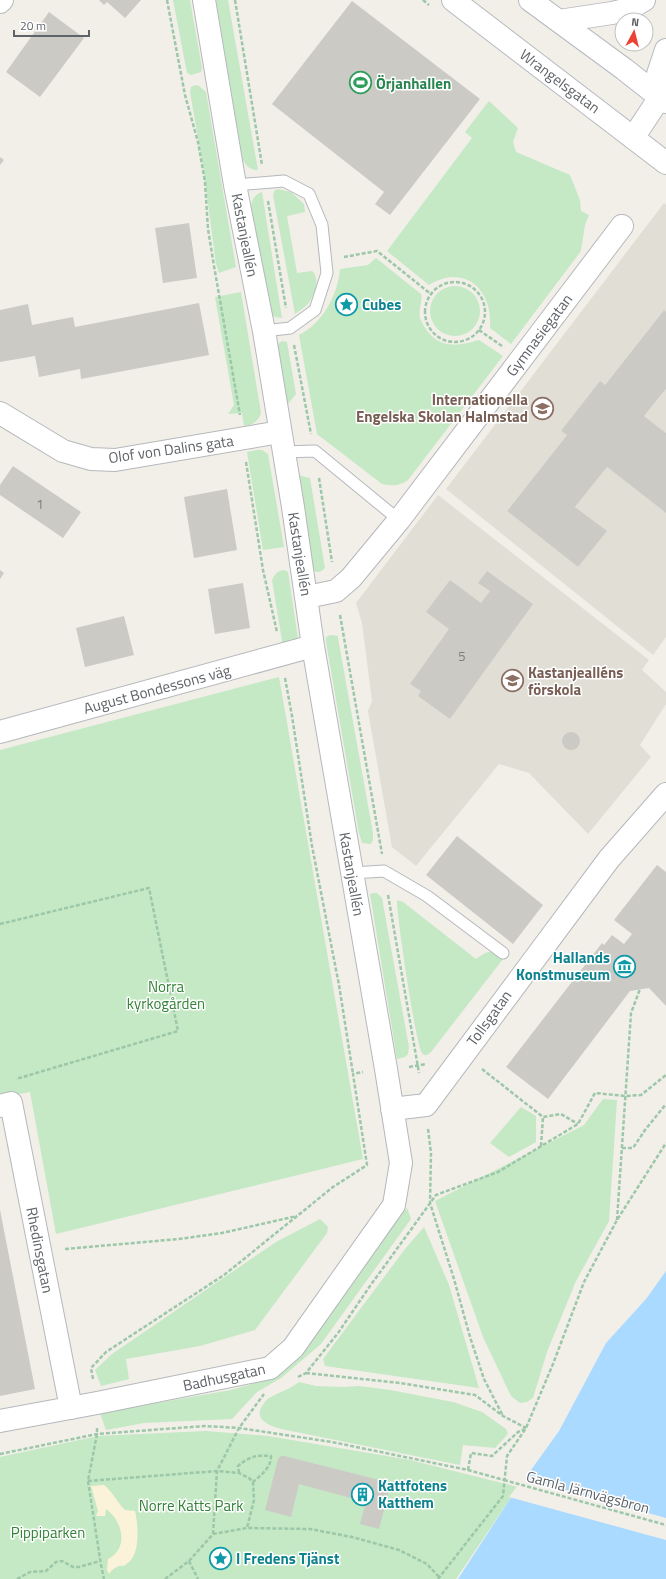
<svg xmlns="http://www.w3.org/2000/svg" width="666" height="1579" font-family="'Titillium Web',sans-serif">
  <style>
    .education { fill: #e1ded6 }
    .green { fill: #c5e8c5 }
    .sand { fill: #fbf3d9 }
    .water { fill: #aadaff }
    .pier { fill: #f1efe8 }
    .building { fill: #cccac5 }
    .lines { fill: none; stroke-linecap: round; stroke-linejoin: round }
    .lane-casing { stroke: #b5b8bc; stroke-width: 13 }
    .street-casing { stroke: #b5b8bc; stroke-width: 24 }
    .secondary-casing { stroke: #b6babf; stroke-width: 24 }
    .path { stroke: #9cc7a9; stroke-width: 2.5; stroke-dasharray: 4 2; stroke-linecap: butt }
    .lane { stroke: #fff; stroke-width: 11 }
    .street { stroke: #fff; stroke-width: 22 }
    .secondary { stroke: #fff; stroke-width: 22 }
    .path-bridge { stroke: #9cc7a9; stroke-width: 2.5; stroke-dasharray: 4 2; stroke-linecap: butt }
    .labels { text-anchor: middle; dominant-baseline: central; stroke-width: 3; stroke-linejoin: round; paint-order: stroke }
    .number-label { font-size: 13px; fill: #7a7d7f }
    .street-label { font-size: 15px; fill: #5f6368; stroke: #fff }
    .leisure-label { font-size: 15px; font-weight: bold; fill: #27864d; stroke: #fff; text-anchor: start }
    .culture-label { font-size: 15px; font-weight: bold; fill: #0d838f; stroke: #fff; text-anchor: start }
    .education-label { font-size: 15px; font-weight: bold; fill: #785e54; stroke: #fff; text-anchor: end }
    .park-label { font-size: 15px; fill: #348238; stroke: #fff }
  </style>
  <rect width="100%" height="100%" fill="#f1efe8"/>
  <path class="education" d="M664,203L666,205V312L663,311L605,385L561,431L567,435L507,511L578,567L606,531L575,507L607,467L666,513V637L653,655L446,489Z
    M666,389V433L644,416Z
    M438,495L649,660L642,670L666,692V704L640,745L651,757L588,834L529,773L499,764L416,866L392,847L368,711L372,701L362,623L356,603Z"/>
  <path class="green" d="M173,0H190L202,68L201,72L191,75L187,73Z
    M216,0H228L258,170C249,170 246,166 242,158Z
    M195,85L199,86L206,92L236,267L219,273L216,264L203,166L190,92L191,87Z
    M489,101L518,128L513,142L516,152L570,175L580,200L581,211L589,215L585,225L581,251L511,344L490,328C493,290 465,263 429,285L387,251L472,138L465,132Z
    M278,189L291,192L304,204L305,212L287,216L297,273L312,271C321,278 314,296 308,304C304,308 299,311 295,314L273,195L275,190Z
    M262,192L282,318L275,317L272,315L251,210C251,202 253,195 262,192Z
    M376,258L421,294C423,301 418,310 420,318C422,323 425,328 428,332C442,349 460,346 479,340L503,356L408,480C400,486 392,486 382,484L317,434L299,335C322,324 338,295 340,269L368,265Z
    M430 311a25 25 0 1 1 50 0a25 25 0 1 1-50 0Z
    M241,292L261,413C258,422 252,425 244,426L242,413L228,414L234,405L215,297Z
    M282,341L287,342L296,394L287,405L277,348L279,343Z
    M257,450H262L268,454L284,547L263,550L247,452Z
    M297,475L310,478L325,568C321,572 319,573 314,571L306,534Z
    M284,570L288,572L298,638L295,645L283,647L272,580C275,574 277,571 284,570Z
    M331,635L338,636V638L373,833V840L371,844L362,843L359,833L326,642V637Z
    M279,677L363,1159L56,1234L30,1092L0,1098V750Z
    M373,893H377L382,898L409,1047L408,1054L405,1057L397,1059L371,900L370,894Z
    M397,900L403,902L476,959C488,951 491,948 503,959L431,1052L427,1055C424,1055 423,1055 422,1053C416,1046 396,912 397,900Z
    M603,1099L617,1100L609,1221L576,1281L547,1352L533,1398L527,1402L520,1403L511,1396L483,1337L435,1201L584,1125Z
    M521,1107L536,1116V1142L509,1157L490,1143Z
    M407,1208L411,1219L321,1344L281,1378L257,1392L232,1419L144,1423L106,1430L100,1413L231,1390L262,1381L285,1368L300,1352L397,1220Z
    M320,1219L328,1227L327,1233L255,1330L200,1346L126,1359L129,1379L101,1386L95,1370L112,1354L276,1242Z
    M424,1227L449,1285L479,1388L325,1366L323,1359L405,1249Z
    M299,1382L316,1386L344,1387L359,1386L390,1390L453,1402L482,1412L506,1429L508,1434L495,1448L463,1445L460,1465L281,1429C271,1426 255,1421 261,1408C263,1404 266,1400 269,1398C279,1392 289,1390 299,1382Z
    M206,1431L268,1436L410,1460L518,1487L456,1579H0V1457L98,1436Z"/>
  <path class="sand" d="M104,1485C113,1492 117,1502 125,1510L135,1511C138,1523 140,1549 131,1560C129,1562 126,1564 124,1566C117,1565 113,1569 109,1574L107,1570L108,1559C129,1549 123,1521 106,1509L105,1516H96L98,1511L91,1486Z"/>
  <path class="water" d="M666,1271V1579H458L508,1502L559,1431L606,1343L646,1299Z"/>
  <path class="pier" d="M523,1478L666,1518V1540L509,1497Z"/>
  <path class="building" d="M99,0H141L125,18L107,2L104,5Z
    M352,1L480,99L390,215L375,204L384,192L272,104Z
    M49,12L84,38L40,97L6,72Z
    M0,157L4,160L0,165Z
    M189,223L197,278L163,283L155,228Z
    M199,303L209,355L81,379L80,369L39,377L35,356L0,362V310L28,304L32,325L73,317L75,327Z
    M664,310L666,312V389L644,416L666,433V513L607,467L575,507L607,531L578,567L507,511L567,435L561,431L600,381L605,385Z
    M13,466L81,512L63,538L0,495V485Z
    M227,489L237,550L194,558L184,497Z
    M0,570L4,573L0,579Z
    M487,571L533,604L450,719L418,696L421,691L410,684L449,629L426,612L450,580L481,603L490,591L478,583Z
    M243,583L250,628L215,634L208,589Z
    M124,616L134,655L85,667L76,628Z
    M562 741a9 9 0 1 1 18 0a9 9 0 1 1-18 0Z
    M457,836L543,905L513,944L426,875Z
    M657,865L666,872V1006L649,988L630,991L548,1099L506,1067L602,943L604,945L612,935L624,944L632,934L614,920Z
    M0,1210L35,1389L0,1396Z
    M281,1456H284L391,1483L379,1529L360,1524L366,1502L299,1484L291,1517L265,1510L278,1459Z"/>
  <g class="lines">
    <defs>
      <path id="lane" d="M235,185L284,181L309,194L322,225L327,273L315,310L290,328L264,331
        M284,452L315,451L399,520
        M352,873L384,871L427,896L503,953"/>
      <path id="street" d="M0,413L63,451L91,459L115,460L280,432
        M307,597L336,591L351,578L399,520L622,226
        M0,732L313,646
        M0,1106L11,1103L71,1408
        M392,1109L426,1105L609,859L666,794
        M0,1421L97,1403L270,1368L293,1348L394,1205L401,1163L386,1069L313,646L293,507L264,331L235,185L204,0"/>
      <path id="secondary" d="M453,0L666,163
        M530,0L624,69L666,102
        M0,2L2,0
        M559,21L612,13L629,9L644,0
        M660,97L658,74L666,50
        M633,138L660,97L666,95"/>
    </defs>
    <use href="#lane" class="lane-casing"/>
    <use href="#street" class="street-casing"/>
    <use href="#secondary" class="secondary-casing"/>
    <path class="path" d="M167,0L185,95L198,142L205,182L208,229L214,266L240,415
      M235,0L262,165
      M423,0L429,5
      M268,201L286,308
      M344,257L377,251L432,295
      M425 312a30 30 0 1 1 60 0a30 30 0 1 1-60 0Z
      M479,330L502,346
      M294,345L311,434
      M246,462L263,570L277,632
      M319,478L332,562
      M340,615L382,854
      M285,678L292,716L312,846L339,985L353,1074
      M388,895L419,1073
      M0,924L149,888L178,1031L16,1079
      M409,1067L426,1064
      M482,1069L543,1117L561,1114L578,1124
      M428,1129L431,1153L430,1203L454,1279L470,1337L484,1379L503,1416
      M541,1146L543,1117
      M622,1148H633L645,1130L666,1104
      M617,1220L631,1013L640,989
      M65,1249L179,1239L222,1233L297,1216
      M306,1373L400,1383L475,1395L503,1416L526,1428
      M298,1377L306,1373L338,1333L370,1286L436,1195L498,1172L578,1124L595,1093L625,1096L641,1095L666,1075
      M93,1379L91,1368L106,1352L224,1275L333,1187L367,1165L353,1074L363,1072
      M97,1428V1434L88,1481L101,1565L104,1579
      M0,1454L97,1434L205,1426L239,1428L332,1442L468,1470L504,1480
      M468,1470L471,1453L492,1456L518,1432L525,1429
      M239,1473L238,1466C250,1456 256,1455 271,1456C271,1468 261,1475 253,1482
      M88,1481L217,1471L239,1473L249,1478L253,1482L254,1500L247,1528
      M213,1534L217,1471L239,1428L264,1394
      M189,1561L198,1579
      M17,1579L30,1572L46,1571L56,1562L62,1561L73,1567H79L100,1561
      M165,1579L189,1561L213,1534L247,1528L310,1529L352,1537L399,1550L427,1564L439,1577
      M438,1579L503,1496L507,1456L526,1428L553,1364L584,1282L617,1220L666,1143"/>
    <use href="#lane" class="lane"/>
    <use href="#street" class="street"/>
    <use href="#secondary" class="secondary"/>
    <path class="path-bridge" d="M504,1480L666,1525"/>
  </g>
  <defs>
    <symbol id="stadium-ring" viewBox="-11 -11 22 22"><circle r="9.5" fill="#fff" stroke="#2e9e5b" stroke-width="1.5"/><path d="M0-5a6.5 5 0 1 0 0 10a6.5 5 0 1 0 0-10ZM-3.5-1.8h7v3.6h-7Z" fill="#2e9e5b"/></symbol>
    <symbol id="sight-ring" viewBox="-11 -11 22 22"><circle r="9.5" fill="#fff" stroke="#0f9aa8" stroke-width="1.5"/><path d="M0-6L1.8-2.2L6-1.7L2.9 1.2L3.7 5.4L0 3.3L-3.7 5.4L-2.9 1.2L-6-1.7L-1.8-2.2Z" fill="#0f9aa8"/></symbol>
    <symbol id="school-ring" viewBox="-11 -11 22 22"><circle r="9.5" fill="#fff" stroke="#8d6e63" stroke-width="1.5"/><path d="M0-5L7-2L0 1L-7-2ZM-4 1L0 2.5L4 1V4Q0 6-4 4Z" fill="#8d6e63"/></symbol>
    <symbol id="museum-ring" viewBox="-11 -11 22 22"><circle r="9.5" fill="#fff" stroke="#0f9aa8" stroke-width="1.5"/><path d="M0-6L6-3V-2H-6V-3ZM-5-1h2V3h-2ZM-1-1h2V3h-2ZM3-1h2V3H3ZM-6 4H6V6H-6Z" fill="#0f9aa8"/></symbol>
    <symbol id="building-ring" viewBox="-11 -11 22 22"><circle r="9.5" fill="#fff" stroke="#0f9aa8" stroke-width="1.5"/><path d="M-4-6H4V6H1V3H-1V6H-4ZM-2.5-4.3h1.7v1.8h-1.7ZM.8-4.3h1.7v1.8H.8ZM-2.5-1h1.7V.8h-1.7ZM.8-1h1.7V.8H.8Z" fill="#0f9aa8"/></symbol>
  </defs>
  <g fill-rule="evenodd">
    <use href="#stadium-ring" x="348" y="70" width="25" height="25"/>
    <use href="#sight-ring" x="334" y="292" width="25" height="25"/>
    <use href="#school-ring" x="530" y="396" width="25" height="25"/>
    <use href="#school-ring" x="500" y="668" width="25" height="25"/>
    <use href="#museum-ring" x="612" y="954" width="25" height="25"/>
    <use href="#building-ring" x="350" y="1482" width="25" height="25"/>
    <use href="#sight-ring" x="208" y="1546" width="25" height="25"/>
  </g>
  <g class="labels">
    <g class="number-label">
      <text x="40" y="504">1</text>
      <text x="462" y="656">5</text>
    </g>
    <g class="street-label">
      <text transform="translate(560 81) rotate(37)">Wrangelsgatan</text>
      <text transform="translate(245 235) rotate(79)">Kastanjeallén</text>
      <text transform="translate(539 335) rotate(-53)">Gymnasiegatan</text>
      <text transform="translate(171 449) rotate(-8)">Olof von Dalins gata</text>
      <text transform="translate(300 554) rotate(81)">Kastanjeallén</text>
      <text transform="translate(157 689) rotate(-15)">August Bondessons väg</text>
      <text transform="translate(352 874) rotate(80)">Kastanjeallén</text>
      <text transform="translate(489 1018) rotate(-54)">Tollsgatan</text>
      <text transform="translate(40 1250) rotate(79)">Rhedinsgatan</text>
      <text transform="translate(224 1377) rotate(-12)">Badhusgatan</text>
      <text transform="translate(588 1492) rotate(15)">Gamla Järnvägsbron</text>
    </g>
    <g class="leisure-label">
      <text x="376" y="83">Örjanhallen</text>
    </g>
    <g class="culture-label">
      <text x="362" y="304">Cubes</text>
      <text x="610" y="957" text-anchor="end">Hallands<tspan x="610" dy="17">Konstmuseum</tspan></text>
      <text x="378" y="1485">Kattfotens<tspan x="378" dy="17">Katthem</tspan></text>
      <text x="236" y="1558">I Fredens Tjänst</text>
    </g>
    <g class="education-label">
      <text x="528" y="399">Internationella<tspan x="528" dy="17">Engelska Skolan Halmstad</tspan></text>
      <text x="528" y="672" text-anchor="start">Kastanjealléns<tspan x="528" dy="17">förskola</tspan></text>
    </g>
    <g class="park-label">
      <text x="166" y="986">Norra<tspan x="166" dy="17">kyrkogården</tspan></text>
      <text x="191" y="1505">Norre Katts Park</text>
      <text x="48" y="1532">Pippiparken</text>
    </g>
  </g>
  <g transform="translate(634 32) rotate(7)"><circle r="19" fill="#ffffff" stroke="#bfc1c3"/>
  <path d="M0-3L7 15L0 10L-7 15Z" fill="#ea4335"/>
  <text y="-6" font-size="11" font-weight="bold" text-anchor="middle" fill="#5f6368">N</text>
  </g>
  <path d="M14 30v6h75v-6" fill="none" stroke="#5f6368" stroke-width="2"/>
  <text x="20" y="30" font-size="12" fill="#5f6368" stroke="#ffffff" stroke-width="3" paint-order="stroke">20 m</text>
</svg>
